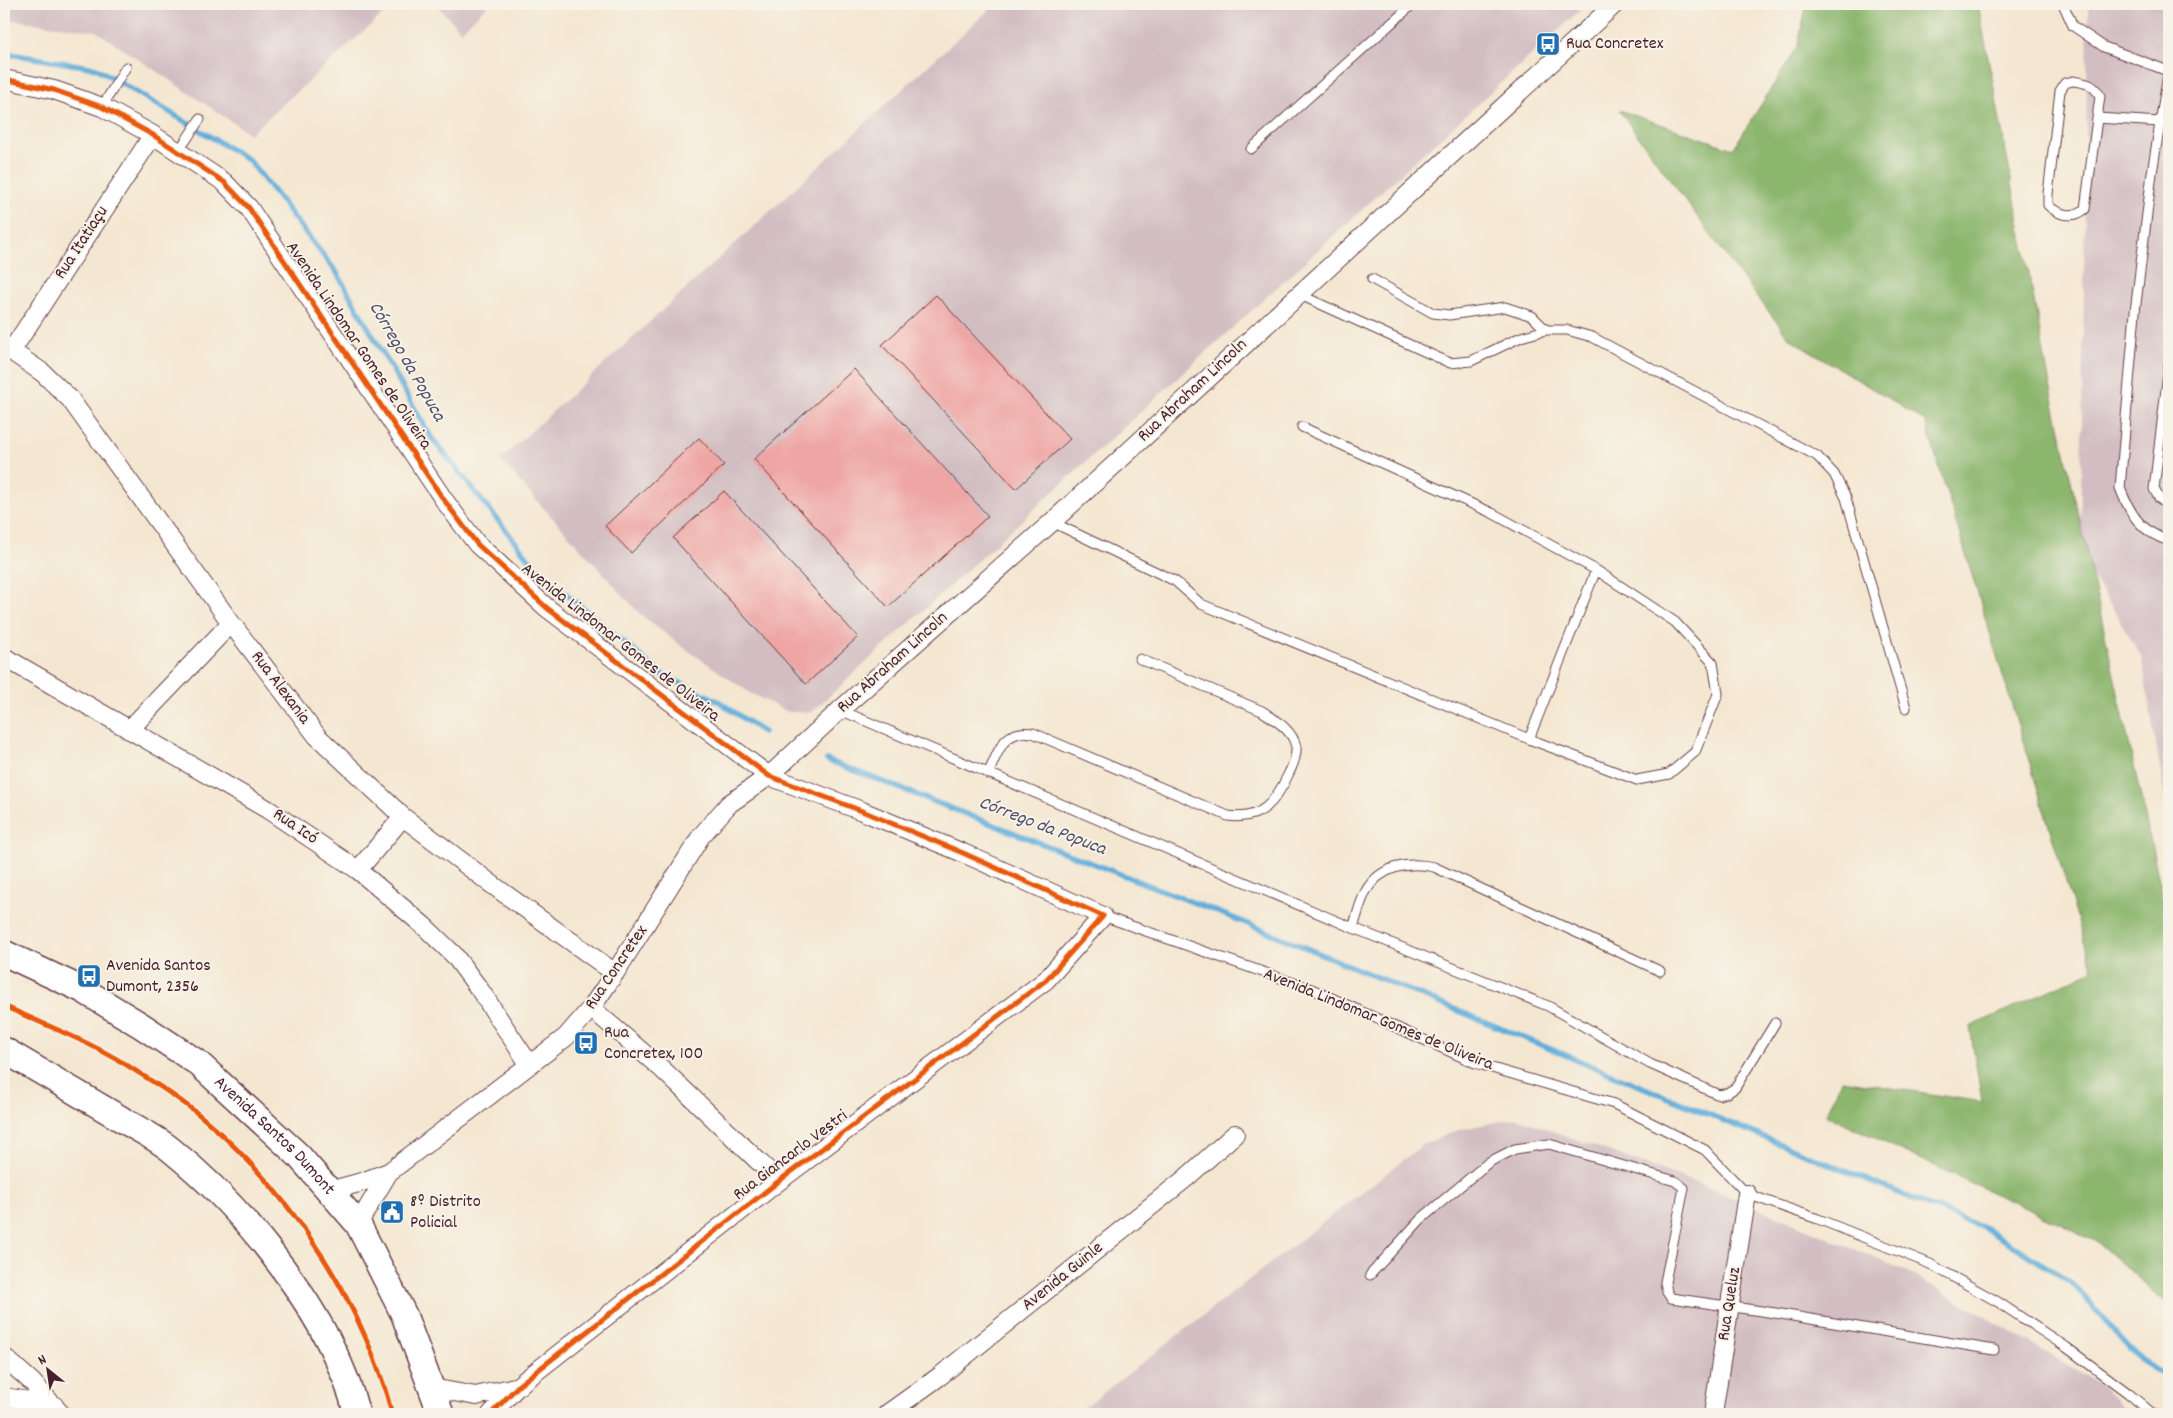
<svg xmlns="http://www.w3.org/2000/svg" width="2173" height="1418" font-family="Dekko,sans-serif">
  <style>
    .industrial { fill: #d2bec2 }
    .forest { fill: #8cb66e; stroke: #6b6a4c }
    .lines { fill: none; stroke-linecap: round; stroke-linejoin: round }
    .stream { stroke: #62aedb; stroke-width: 5.5 }
    .building { fill: #eea5a4 }
    .service-casing { stroke: #643d44; stroke-width: 11 }
    .minor-casing { stroke: #643d44; stroke-width: 20 }
    .secondary-casing { stroke: #643d44; stroke-width: 28 }
    .service { stroke: #fff; stroke-width: 9 }
    .minor { stroke: #fff; stroke-width: 18 }
    .secondary { stroke: #fff; stroke-width: 25 }
    .cycleway-casing { stroke: #f7f3e8; stroke-width: 8 }
    .cycleway { stroke: #e8590c; stroke-width: 5 }
    .labels { text-anchor: middle; dominant-baseline: central; stroke-width: 4; stroke-linejoin: round; paint-order: stroke }
    .poi-label { font-size: 18px; fill: #4a1f2b; stroke: #f7f3e8; text-anchor: start }
    .street-label { font-size: 18px; fill: #4a1f2b; stroke: #f7f3e8 }
    .water-label { font-size: 19px; font-style: italic; fill: #525169; stroke: #f7f3e8 }
  </style>
  <rect width="100%" height="100%" fill="#f7f3e8"/>
  <filter id="ink" filterUnits="userSpaceOnUse"><feTurbulence type="fractalNoise" baseFrequency=".02" numOctaves="2"/><feDisplacementMap in="SourceGraphic" scale="10" xChannelSelector="R" yChannelSelector="G"/><feConvolveMatrix kernelMatrix="1 2 1 2 8 2 1 2 1" color-interpolation-filters="sRGB"/></filter>
  <filter id="wash" filterUnits="userSpaceOnUse"><feTurbulence type="fractalNoise" baseFrequency=".0096" numOctaves="4" result="noise"/><feDisplacementMap in="SourceGraphic" scale="20" xChannelSelector="R" yChannelSelector="G"/><feGaussianBlur stdDeviation="1.12" result="paint"/><feColorMatrix in="noise" values="0 0 0 0 0 0 0 0 0 0 0 0 0 0 0 0 0 1.4 0 .05"/><feComposite in="paint" operator="in"/></filter>
  <g filter="url(#wash)">
    <rect width="100%" height="100%" fill="#f4e7d1"/>
    <path class="industrial" d="M4,4H394L250,134L96,31L4,19Z
      M436,4H489L461,31Z
      M995,4H1587L812,712H788L750,693L680,645L640,614L500,460Z
      M2088,4H2169V821L2141,656L2080,555Z
      M1517,1118L1700,1184L1910,1273L2100,1384L2126,1414H1076L1424,1144L1461,1129Z"/>
    <path class="forest" d="M1807,4H1978L2050,385L2169,925V1305L2096,1241L1826,1115L1841,1080L1982,1102L1970,1027L2093,970L1925,421L1789,338L1738,272L1619,110L1733,149L1797,48Z"/>
    <g class="lines">
      <path class="stream" d="M4,53L96,68L249,160L337,273L431,437L538,570L661,674L718,701L763,732
        M827,760L1246,923L1986,1229L2071,1282L2142,1362L2169,1378"/>
    </g>
    <g id="blocks">
      <path class="building" d="M936,295L1070,439L1016,489L882,345Z
        M854,369L988,516L888,607L754,459Z
        M699,438L724,465L631,553L605,526Z
        M724,491L858,637L806,684L673,538Z"/>
    </g>
  </g>
  <g filter="url(#ink)">
    <use href="#blocks" fill-opacity="0" stroke="#643d44" stroke-width="1"/>
    <g class="lines">
      <defs>
        <path id="service" d="M2063,4L2073,26L2104,47L2168,71
          M2169,68L2152,173L2135,312L2120,488C2130,514 2141,532 2169,541
          M2073,81C2086,83 2094,84 2100,96L2085,209C2073,219 2058,215 2048,205V194L2060,91L2065,83Z
          M102,107L126,67
          M2097,118L2160,122
          M1251,149L1413,4
          M178,152L200,119
          M1372,279L1433,313L1449,315L1505,307L1532,316L1546,330
          M1298,294L1450,363L1471,361L1521,337L1546,330H1567L1592,337L1817,456L1834,474L1846,498L1906,708
          M2169,364L2154,489L2159,498L2169,506
          M1052,522L1175,581L1201,604L1529,739L1637,780L1669,774L1695,752L1718,694L1713,663L1675,622L1596,570L1492,513L1302,427
          M840,710L1353,928L1548,1006L1650,1064L1719,1095L1727,1093L1735,1088L1775,1023
          M1529,739L1596,570
          M988,774C999,751 1002,729 1033,733L1228,816C1262,821 1276,801 1289,773C1293,765 1297,756 1296,747C1293,730 1275,720 1262,711L1140,659
          M1103,916L1314,990L1475,1063L1614,1104L1705,1150L1747,1194L1818,1219L1930,1264L1998,1302L2066,1347L2128,1393L2153,1414
          M1353,928C1357,916 1360,902 1366,891C1380,866 1409,861 1434,867L1660,971
          M1370,1275L1421,1219L1489,1162L1515,1149L1549,1144L1675,1181L1684,1188L1665,1282L1667,1292L1671,1298L1775,1313L1994,1350"/>
        <path id="minor" d="M4,79L54,90L102,107L153,135L224,182L249,208L444,500L477,544L547,608L769,776L862,811L963,853L1103,916L1046,980L779,1181L519,1385L491,1414
          M4,346L43,373L70,399L231,623L317,736L403,817L494,886L615,973
          M12,350L153,135
          M4,657L267,809L358,870L424,926L454,955L480,990L529,1064
          M129,730L231,623
          M358,870L403,817
          M591,1008L662,1069L779,1181
          M329,1191L362,1182L389,1172L566,1037L591,1008L615,973L701,836L729,804L769,776L840,710L1052,522L1615,4
          M358,1224L389,1172
          M4,1357L32,1382L61,1414
          M432,1388L476,1396L519,1386
          M4,1397L54,1405
          M887,1414L940,1376L1186,1178L1235,1134
          M1713,1414L1747,1194"/>
        <g id="secondary">
          <path id="s1" d="M4,953L83,990L142,1026L198,1063L298,1155L358,1224L404,1315L441,1414"/>
          <path d="M4,1050C42,1072 80,1095 118,1117C135,1128 154,1136 170,1149C247,1211 332,1317 357,1414"/>
        </g>
      </defs>
      <use href="#service" class="service-casing"/>
      <use href="#minor" class="minor-casing"/>
      <use href="#secondary" class="secondary-casing"/>
      <use href="#service" class="service"/>
      <use href="#minor" class="minor"/>
      <use href="#secondary" class="secondary"/>
      <defs>
        <path id="cycleway" d="M4,79L54,90L102,107L153,135L224,182L249,208L444,500L477,544L547,608L769,776L862,811L963,853L1103,916L1046,980L779,1181L519,1385L491,1414
          M4,1006C49,1027 97,1044 139,1073C163,1088 189,1105 210,1124C294,1198 364,1305 392,1414"/>
      </defs>
      <use href="#cycleway" class="cycleway-casing"/>
      <use href="#cycleway" class="cycleway"/>
    </g>
  </g>
  <defs>
    <symbol id="bus-square" viewBox="-11 -11 22 22"><rect x="-9" y="-9" width="18" height="18" rx="4" fill="#1f6fb2" stroke="#f7f3e8"/><path d="M-5-6H5V4H4V6H2V4H-2V6H-4V4H-5ZM-3.5-4V0h7V-4ZM-3.5 1.2v1.5H-2V1.2ZM2 1.2v1.5H3.5V1.2Z" fill="#fff"/></symbol>
    <symbol id="civic-square" viewBox="-11 -11 22 22"><rect x="-9" y="-9" width="18" height="18" rx="4" fill="#1f6fb2" stroke="#f7f3e8"/><path d="M-.6-6.5H3V-4.5H.6V-3L4-1V1h2V6H-6V1h2V-1L-.6-3ZM-1.2 2.5V6h2.4V2.5Z" fill="#fff"/></symbol>
  </defs>
  <g fill-rule="evenodd">
    <use href="#bus-square" x="1534" y="30" width="28" height="28"/>
    <use href="#bus-square" x="75" y="962" width="28" height="28"/>
    <use href="#bus-square" x="572" y="1029" width="28" height="28"/>
    <use href="#civic-square" x="378" y="1198" width="28" height="28"/>
  </g>
  <g class="labels">
    <g class="poi-label">
      <text x="1566" y="44">Rua Concretex</text>
      <text x="106" y="966">Avenida Santos<tspan x="106" dy="21">Dumont, 2356</tspan></text>
      <text x="604" y="1033">Rua<tspan x="604" dy="21">Concretex, 100</tspan></text>
      <text x="410" y="1202">8º Distrito<tspan x="410" dy="21">Policial</tspan></text>
    </g>
    <g class="street-label">
      <text transform="translate(82 243) rotate(-57)">Rua Itatiaçu</text>
      <text transform="translate(358 346) rotate(56)">Avenida Lindomar Gomes de Oliveira</text>
      <text transform="translate(1193 391) rotate(-43)">Rua Abraham Lincoln</text>
      <text transform="translate(620 643) rotate(38)">Avenida Lindomar Gomes de Oliveira</text>
      <text transform="translate(893 663) rotate(-42)">Rua Abraham Lincoln</text>
      <text transform="translate(280 688) rotate(53)">Rua Alexania</text>
      <text transform="translate(295 827) rotate(34)">Rua Icó</text>
      <text transform="translate(617 968) rotate(-56)">Rua Concretex</text>
      <text transform="translate(1378 1020) rotate(22)">Avenida Lindomar Gomes de Oliveira</text>
      <text stroke="none"><textPath href="#s1" startOffset="329">Avenida Santos Dumont</textPath></text>
      <text transform="translate(791 1156) rotate(-37)">Rua Giancarlo Vestri</text>
      <text transform="translate(1063 1277) rotate(-39)">Avenida Guinle</text>
      <text transform="translate(1730 1304) rotate(-81)">Rua Queluz</text>
    </g>
    <g class="water-label">
      <text transform="translate(406 362) rotate(60)">Córrego da Popuca</text>
      <text transform="translate(1042 827) rotate(21)">Córrego da Popuca</text>
    </g>
  </g>
  <rect width="2173" height="1418" fill="none" stroke="#f7f3e8" stroke-width="20"/>
  <g transform="translate(48 1370) rotate(330)" stroke="#f7f3e8" stroke-width="4" paint-order="stroke">
  <path d="M0-4L9 19L0 12L-9 19Z" fill="#4a1f2b"/>
  <text y="-8" font-size="14" font-weight="bold" text-anchor="middle" fill="#4a1f2b">N</text>
  </g>
</svg>
